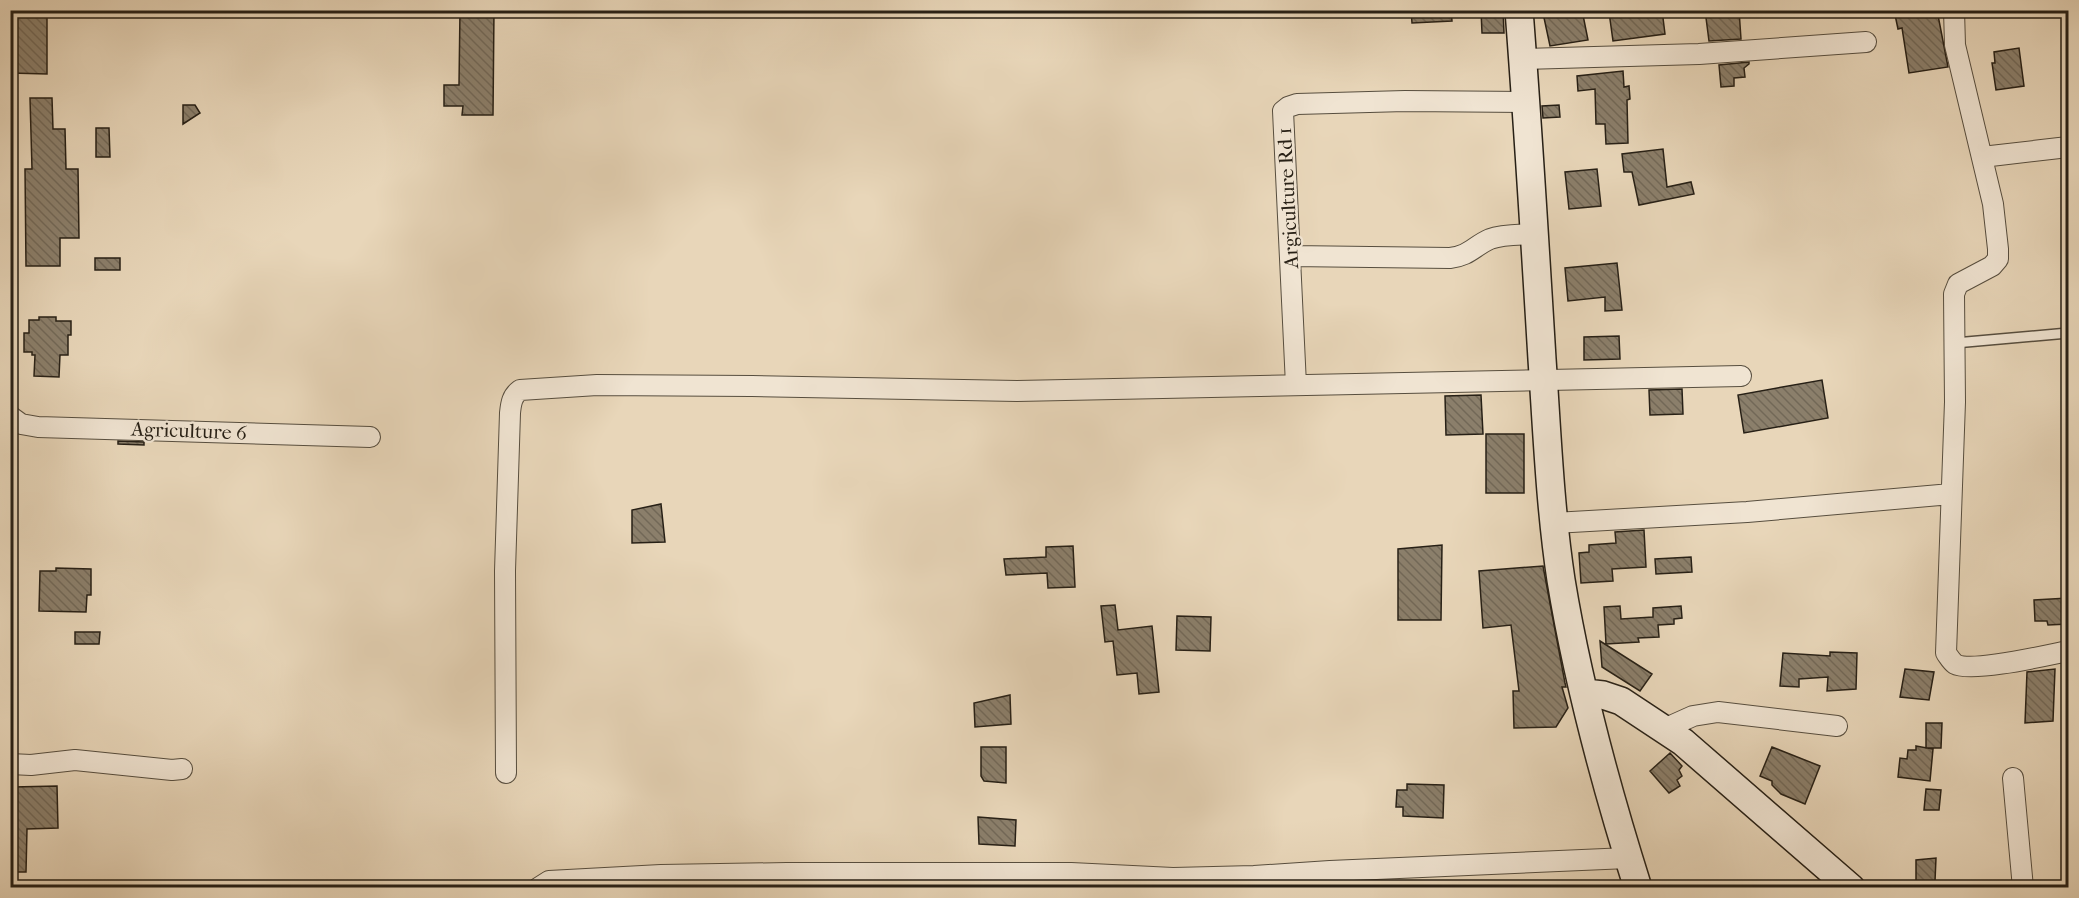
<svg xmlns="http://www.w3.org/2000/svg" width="2079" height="898" font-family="'IM FELL French Canon',serif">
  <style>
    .building { fill: url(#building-back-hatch); stroke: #272016; stroke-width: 1.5 }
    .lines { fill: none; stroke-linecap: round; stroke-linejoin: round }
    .lane-casing { stroke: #574e3f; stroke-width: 12 }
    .street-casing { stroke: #574e3f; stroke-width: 22 }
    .secondary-casing { stroke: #272016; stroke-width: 30 }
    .lane { stroke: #f0e4d2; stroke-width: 9 }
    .street { stroke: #f0e4d2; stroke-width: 20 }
    .secondary { stroke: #f0e4d2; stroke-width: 27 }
    .labels { text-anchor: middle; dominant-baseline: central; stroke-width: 4.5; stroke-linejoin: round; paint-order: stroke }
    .street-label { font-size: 20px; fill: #272016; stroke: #f0e4d2 }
  </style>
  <defs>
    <pattern id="building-back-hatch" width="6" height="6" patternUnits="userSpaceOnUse" patternTransform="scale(1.5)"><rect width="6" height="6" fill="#8b7f6b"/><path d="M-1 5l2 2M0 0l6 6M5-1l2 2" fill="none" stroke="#726857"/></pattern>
  </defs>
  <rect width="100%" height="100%" fill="#e8d6b9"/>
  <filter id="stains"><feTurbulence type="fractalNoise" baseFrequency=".00333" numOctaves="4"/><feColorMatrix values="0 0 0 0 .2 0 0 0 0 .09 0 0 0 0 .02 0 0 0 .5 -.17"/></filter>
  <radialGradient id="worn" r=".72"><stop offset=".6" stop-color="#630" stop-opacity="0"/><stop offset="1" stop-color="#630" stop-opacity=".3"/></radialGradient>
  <path class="building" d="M10,10H47V74L10,73Z
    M460,10H494L493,115H462L463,106H444V85H459Z
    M1411,10H1451L1452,21L1412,23Z
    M1481,10H1503L1504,33H1482Z
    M1553,10H1582L1588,40L1550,46L1543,13Z
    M1617,10H1662L1665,34L1613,41L1609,12Z
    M1705,10H1739L1741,39L1709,41Z
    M1894,10H1937L1948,67L1909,73L1902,28L1898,29Z
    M2019,48L2024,86L1996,90L1992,63H1995L1994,52Z
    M1749,62V64L1744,68L1745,77L1734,78V86L1721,87L1719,65Z
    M1623,71L1624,87L1629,86L1630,99L1627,100L1628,143L1606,144L1605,124H1596L1595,89L1578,91L1577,76Z
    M30,98H52L53,129H65L66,169H78L79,238H60V266H26L25,169H32Z
    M183,105H195L200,113L183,124Z
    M1559,105L1560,117L1543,118L1542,106Z
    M96,128H109L110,157H96Z
    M1663,149L1667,187L1691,182L1694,194L1639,205L1632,172H1624L1622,154Z
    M1597,169L1601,206L1569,209L1565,172Z
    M95,258H120V270H95Z
    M1617,263L1622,310L1605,311V297L1568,301L1565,268Z
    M39,317H56V321H71V335H68V355H60L59,377L34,376L35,355H32V352H24V333H29V320H39Z
    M1619,336L1620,359L1584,360V337Z
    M1822,380L1828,418L1744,433L1738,395Z
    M1682,389L1683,414L1650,415L1649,390Z
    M1481,395L1483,434L1446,435L1445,396Z
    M1486,434H1524V493H1486Z
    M118,441L144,442V445L118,444Z
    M661,504L665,542L632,543V510Z
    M1644,530L1646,567L1612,569L1613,581L1581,583L1579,553L1589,552V545L1616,543L1615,532Z
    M1442,545L1441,620H1398V549Z
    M1073,546L1075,587L1048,588L1047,573L1006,575L1004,559L1046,557V547Z
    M1691,557L1692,572L1656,574L1655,559Z
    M1543,566L1565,683L1566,687H1562L1568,708L1556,727L1514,728L1513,691H1519L1511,625L1483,628L1479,571Z
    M56,568L91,569V595H87L86,612L39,611L40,571H56Z
    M2068,598V624L2048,625L2047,621H2035L2034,600Z
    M1115,605L1118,630L1152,626L1159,692L1139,694L1137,673L1117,675L1113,641L1105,642L1101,606Z
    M1620,606L1621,619L1653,617V608L1681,606L1682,618L1674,619V624L1658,625L1659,637L1638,638L1639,642L1606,644L1604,607Z
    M1177,616L1211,617L1210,651L1176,650Z
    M75,632H100L99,644H75Z
    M1600,641L1652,674L1640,691L1602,667Z
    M1830,652L1857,653L1856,689L1827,691L1828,677L1799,679V687L1780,686L1783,653L1830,656Z
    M1905,669L1934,672L1929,700L1900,697Z
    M2055,669L2053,721L2025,723L2027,672Z
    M1010,695L1011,724L975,727L974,703Z
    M1926,723H1942L1941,748H1926Z
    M1916,746L1933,749L1930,781L1898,777L1900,758L1907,759L1908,750H1916Z
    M981,747H1006V783L984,781L981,776Z
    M1772,747L1820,766L1805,804L1781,794L1772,785V781L1760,776Z
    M1670,753L1682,766L1679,770L1682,776L1677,780L1680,786L1669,793L1650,771Z
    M1407,784L1444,785L1443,818L1403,816V807H1396L1397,790H1407Z
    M57,786L58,828L27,829L26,872H10V846H15L13,787Z
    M1926,789L1941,790L1939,810H1924Z
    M978,817L1016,820L1015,846L979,844Z
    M1936,858L1935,881H1916V860Z"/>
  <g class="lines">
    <defs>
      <path id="lane" d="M1955,343L2068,333"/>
      <path id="street" d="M1954,10L1955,45L1993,204L1998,249V259L1992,266L1958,284L1954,294L1955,402L1946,653C1949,657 1951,661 1955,664C1971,673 2048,655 2068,651
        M1523,59L1699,54L1866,42
        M1982,157L2068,147
        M1291,256L1450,258C1469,256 1474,246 1490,239C1503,234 1520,235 1534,234
        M1296,385L1283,111L1288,107L1297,104L1405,101L1526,102
        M10,416L21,424L38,427L370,437
        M1554,523L1747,512L1951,494
        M1664,729L1693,716L1718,712L1837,726
        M10,764L31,765L75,760L172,770L182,769
        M506,773L505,571L510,413C511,403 512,396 520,390L597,385L752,386L1017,391L1741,376
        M2013,778L2023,888
        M538,888L549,881L661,875L787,873H1071L1173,878L1254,876L1330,871L1628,858"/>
      <path id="secondary" d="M1519,10C1528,126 1535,243 1542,359C1547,432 1550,507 1561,580C1578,684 1606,787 1638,888
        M1585,693L1603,695L1621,701L1683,742L1851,888"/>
    </defs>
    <use href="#lane" class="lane-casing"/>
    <use href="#street" class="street-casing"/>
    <use href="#secondary" class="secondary-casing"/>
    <use href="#lane" class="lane"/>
    <use href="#street" class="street"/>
    <use href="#secondary" class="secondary"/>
  </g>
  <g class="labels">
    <g class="street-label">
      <text transform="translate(1288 198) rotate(-93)">Argiculture Rd 1</text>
      <text transform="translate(189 431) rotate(2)">Agriculture 6</text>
    </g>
  </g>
  <rect width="2079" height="898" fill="none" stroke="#e8d6b9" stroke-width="36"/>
  <rect x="12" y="12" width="2055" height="874" fill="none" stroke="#272016" stroke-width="3"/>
  <rect x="18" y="18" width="2043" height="862" fill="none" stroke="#272016" stroke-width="1.5"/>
  <rect width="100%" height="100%" filter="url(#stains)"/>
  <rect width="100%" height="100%" fill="url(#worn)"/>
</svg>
